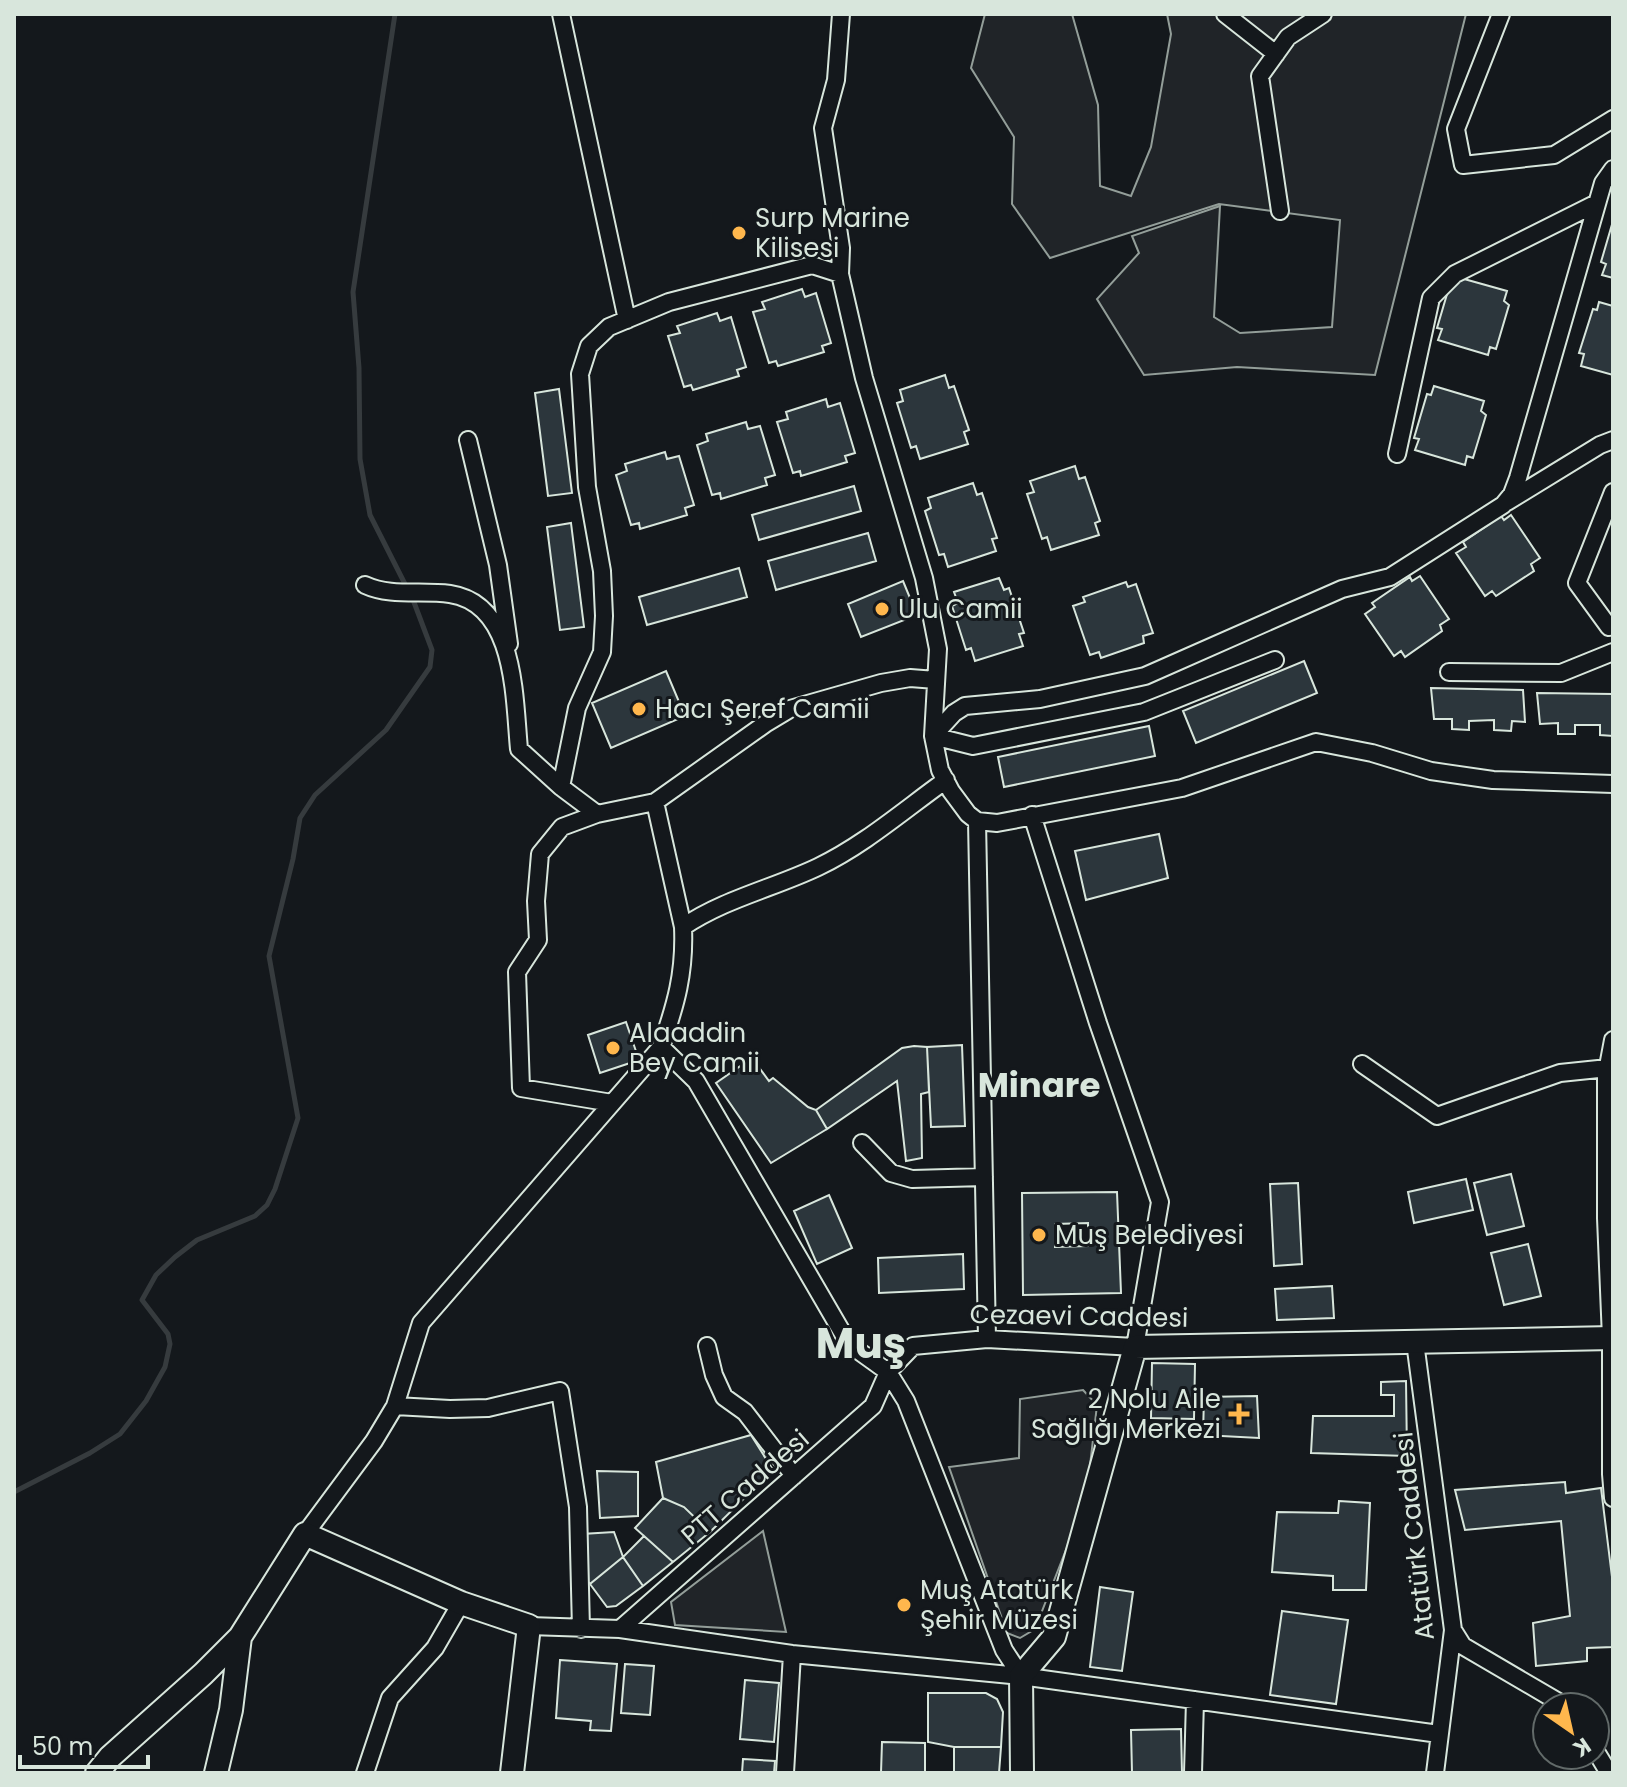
<svg xmlns="http://www.w3.org/2000/svg" width="1627" height="1787" font-family="Poppins,sans-serif">
  <style>
    .green { fill: #202428; stroke: #939e99; stroke-width: 2 }
    .lines { fill: none; stroke-linecap: round; stroke-linejoin: round }
    .stream { stroke: #363b3e; stroke-width: 5 }
    .building { fill: #2c363c; stroke: #d8e6dc; stroke-width: 2; fill-rule: evenodd }
    .street-casing { stroke: #d8e6dc; stroke-width: 20 }
    .secondary-casing { stroke: #d8e6dc; stroke-width: 26 }
    .street { stroke: #14181c; stroke-width: 16 }
    .secondary { stroke: #14181c; stroke-width: 22 }
    .poi-dot { fill: #ffb74d; stroke: #14181c; stroke-width: 3 }
    .labels { text-anchor: middle; dominant-baseline: central; stroke-width: 6; stroke-linejoin: round; paint-order: stroke }
    .poi-label { font-size: 26px; fill: #d8e6dc; stroke: #14181c; text-anchor: start }
    .street-label { font-size: 26px; fill: #d8e6dc; stroke: #14181c }
    .district-label { font-size: 34px; font-weight: bold; fill: #d8e6dc; stroke: #14181c }
    .town-label { font-size: 42px; font-weight: bold; fill: #d8e6dc; stroke: #14181c }
  </style>
  <rect width="100%" height="100%" fill="#14181c"/>
  <path class="green" d="M985,14H1072L1098,105L1100,186L1131,196L1151,147L1171,34L1167,14H1466L1375,375L1237,367L1144,375L1097,299L1139,253L1132,236L1220,206L1214,317L1240,333L1332,327L1340,220L1219,204L1050,258L1012,204L1014,137L971,68Z
    M1083,1390L1097,1405L1089,1474L1071,1537L1035,1629L1020,1638L1007,1633L949,1467L1019,1458L1020,1399Z
    M763,1531L786,1632L675,1625L671,1602Z"/>
  <g class="lines">
    <path class="stream" d="M395,14L353,292L359,368L360,459L370,515L407,588
      M14,1492L90,1453L120,1434L146,1401L165,1367L170,1344L168,1334L142,1300L156,1275L175,1257L197,1240L255,1216L267,1205L275,1189L298,1118L269,956L293,859L300,818L315,795L386,730L430,667L432,650L412,597"/>
  </g>
  <path class="building" d="M1613,221V278L1602,275L1606,264L1601,262Z
    M1457,277L1507,291L1504,301L1509,305L1496,349L1490,347L1488,355L1438,340L1442,329L1437,328L1450,284Z
    M802,289L805,297L816,293L831,343L822,346L824,352L778,366L776,361L769,363L753,312L765,309L762,302Z
    M1599,302L1613,306V375L1581,366L1584,354L1579,353L1593,309L1597,310Z
    M717,313L720,321L731,317L746,367L737,370L739,376L693,390L691,385L684,387L668,336L680,333L677,326Z
    M945,375L949,388L954,386L969,430L964,432L968,444L920,459L916,446L911,448L897,403L903,401L900,390Z
    M1434,386L1484,401L1481,411L1486,415L1473,458L1467,456L1465,465L1415,450L1419,439L1414,438L1427,394L1431,395Z
    M559,389L572,493L548,496L535,393Z
    M826,399L828,407L840,403L855,453L845,456L847,462L801,476L800,471L793,473L777,422L788,419L786,412Z
    M746,422L748,429L760,426L775,475L765,478L767,485L721,499L720,493L712,495L697,445L708,441L706,434Z
    M665,452L667,459L679,456L694,505L685,508L687,515L640,529L639,523L631,525L616,475L627,471L625,464Z
    M1075,466L1079,479L1085,477L1100,521L1095,523L1099,535L1051,550L1047,537L1042,539L1027,494L1034,492L1030,481Z
    M973,483L977,495L982,493L997,538L992,539L996,551L948,567L944,554L939,555L925,511L931,508L928,498Z
    M854,486L861,511L759,540L752,515Z
    M1511,515L1540,558L1531,564L1534,571L1496,596L1492,591L1485,596L1456,553L1466,547L1463,542L1501,516L1504,520Z
    M571,523L584,627L560,630L547,527Z
    M868,533L876,561L776,590L768,561Z
    M739,568L747,597L647,625L639,597Z
    M1420,576L1449,619L1440,625L1442,631L1405,657L1401,651L1394,656L1365,614L1375,607L1372,603L1410,577L1412,581Z
    M999,578L1004,590L1009,588L1024,633L1019,634L1023,646L975,661L971,648L966,650L952,606L958,603L954,592Z
    M903,581L917,615L861,637L848,604Z
    M1126,582L1128,587L1136,584L1153,633L1143,636L1144,643L1101,658L1099,652L1090,655L1073,606L1085,602L1083,597Z
    M1304,661L1317,693L1196,743L1183,711Z
    M666,671L685,716L611,748L592,703Z
    M1431,688L1523,690L1525,722L1512,721L1511,731L1494,730V720L1469,721V730L1452,729V719H1434Z
    M1537,693L1613,694V736L1600,735V725H1575V734H1558V723L1540,724Z
    M1149,726L1155,756L1004,787L998,757Z
    M1159,834L1168,878L1086,900L1075,851Z
    M626,1022L639,1060L600,1073L588,1035Z
    M962,1045L965,1126L931,1127L927,1047Z
    M914,1046L927,1047L929,1092L921,1094L922,1158L906,1161L897,1081L827,1129L816,1110L902,1048Z
    M752,1058L769,1081L773,1078L808,1107L816,1110L827,1129L771,1163L716,1083Z
    M1511,1174L1524,1226L1487,1235L1474,1183Z
    M1466,1179L1473,1210L1414,1223L1408,1192Z
    M1298,1183L1302,1264L1274,1266L1270,1184Z
    M1117,1192L1121,1293L1023,1295L1022,1193ZM1088,1223V1246L1055,1247V1224Z
    M829,1195L852,1248L817,1264L794,1211Z
    M1528,1244L1541,1296L1504,1305L1491,1253Z
    M963,1254L964,1289L879,1293L878,1258Z
    M1332,1286L1334,1318L1277,1320L1275,1289Z
    M1152,1363L1195,1364L1194,1419L1151,1418Z
    M1406,1381L1407,1456L1311,1453L1313,1416H1394V1395H1381V1382Z
    M1257,1396L1259,1438L1203,1435L1204,1397Z
    M751,1435L773,1470L710,1532L684,1507L663,1498L656,1462Z
    M597,1471L638,1472V1516L600,1518Z
    M1565,1482L1566,1493L1601,1488L1613,1585V1647L1587,1648V1661L1536,1666L1533,1623L1570,1616L1561,1521L1465,1530L1455,1490Z
    M663,1498L684,1507L710,1532L673,1562L635,1528Z
    M1339,1501L1370,1503L1366,1590H1333V1576L1272,1572L1277,1512L1338,1513Z
    M614,1532L623,1557L590,1584L585,1579L582,1534Z
    M644,1536L673,1562L643,1586L623,1557Z
    M623,1557L643,1586L616,1606L607,1607L590,1584Z
    M1100,1587L1133,1592L1122,1671L1090,1667Z
    M1282,1611L1348,1620L1336,1704L1270,1695Z
    M560,1660L617,1664L611,1731L590,1730L591,1721L556,1718Z
    M625,1664L654,1666L650,1715L621,1713Z
    M745,1680L779,1683L774,1742L740,1739Z
    M928,1693H986L997,1699L1003,1712L1001,1747H954L928,1742Z
    M1181,1729L1182,1773H1132L1131,1730Z
    M882,1742L925,1743V1773H881Z
    M954,1747H1001L999,1773H954Z
    M743,1759L775,1761L774,1773H742Z"/>
  <g class="lines">
    <defs>
      <path id="street" d="M561,14L627,320
        M841,14L836,80L823,128L841,248L840,274L864,378L924,578L938,649L933,736L940,770L951,791L968,814L977,821L997,823L1182,788L1316,742L1372,753L1431,771L1493,780L1613,784
        M1225,14L1276,54
        M1501,14L1456,129L1463,165L1554,155L1613,119
        M1280,211L1260,76L1288,37L1323,14
        M468,440L498,565L509,644
        M1397,454L1431,298L1455,274L1597,203
        M1507,502L1600,445L1613,440
        M365,585C391,597 421,590 450,594C516,604 514,697 519,749L561,787L597,814L655,802
        M1609,627L1577,583L1613,492
        M1449,672L1561,673L1613,652
        M933,736L954,713L965,706L1040,699L1145,676L1342,589L1390,577L1503,505L1512,494L1518,478L1603,183L1613,169
        M933,736L973,746L1144,712L1275,660
        M561,787L577,708L602,652L604,616L602,571L587,487L580,374L589,346L609,327L669,302L812,265L840,274
        M597,814L562,827L540,854L536,901L538,940L517,972L521,1088L612,1103
        M977,821L987,1339
        M683,927C724,899 774,888 818,867C864,845 904,810 946,780
        M1613,1040L1606,1077V1218L1611,1338V1474L1613,1498
        M1362,1064L1437,1116L1560,1073L1608,1068
        M862,1143L891,1173L912,1179L984,1177
        M1415,1342L1453,1630L1435,1773
        M707,1346L714,1375L724,1397L745,1412L794,1476
        M395,1406L450,1409L488,1408L560,1391L578,1507L581,1629
        M305,1534L374,1441L395,1406L421,1323L661,1047C676,1004 685,973 683,927L655,802L765,724L790,709L881,683L910,678L936,680
        M529,1626L620,1629L792,1654L1021,1676L1439,1734
        M620,1629L873,1406L888,1372L849,1344L696,1081L661,1047
        M1453,1630L1463,1646L1567,1707
        M1021,1676L1004,1650L906,1401L888,1372L913,1346L987,1339L1135,1347L1160,1202L1098,1023L1032,815
        M1595,1750L1609,1773
        M365,1773L390,1698L435,1648L461,1603
        M785,1773L792,1654
        M1193,1773L1195,1700"/>
      <path id="secondary" d="M97,1773L110,1757L203,1674L240,1637L305,1534L461,1603L529,1626L512,1773
        M216,1773L231,1710L240,1637
        M1022,1773L1021,1676L1054,1637L1135,1347L1613,1338"/>
    </defs>
    <use href="#street" class="street-casing"/>
    <use href="#secondary" class="secondary-casing"/>
    <use href="#street" class="street"/>
    <use href="#secondary" class="secondary"/>
  </g>
  <g class="poi-dot">
    <circle cx="739" cy="233" r="8"/>
    <circle cx="882" cy="609" r="8"/>
    <circle cx="639" cy="709" r="8"/>
    <circle cx="613" cy="1048" r="8"/>
    <circle cx="1039" cy="1235" r="8"/>
    <path d="M1235 1402h8v8h8v8h-8v8h-8v-8h-8v-8h8z"/>
    <circle cx="904" cy="1605" r="8"/>
  </g>
  <g class="labels">
    <g class="poi-label">
      <text x="755" y="218">Surp Marine<tspan x="755" dy="30">Kilisesi</tspan></text>
      <text x="898" y="609">Ulu Camii</text>
      <text x="655" y="709">Hacı Şeref Camii</text>
      <text x="629" y="1033">Alaaddin<tspan x="629" dy="30">Bey Camii</tspan></text>
      <text x="1055" y="1235">Muş Belediyesi</text>
      <text x="1221" y="1399" text-anchor="end">2 Nolu Aile<tspan x="1221" dy="30">Sağlığı Merkezi</tspan></text>
      <text x="920" y="1590">Muş Atatürk<tspan x="920" dy="30">Şehir Müzesi</tspan></text>
    </g>
    <g class="street-label">
      <text transform="translate(1079 1316) rotate(1)">Cezaevi Caddesi</text>
      <text transform="translate(745 1487) rotate(-41)">PTT Caddesi</text>
      <text transform="translate(1414 1536) rotate(-96)">Atatürk Caddesi</text>
    </g>
    <g class="district-label">
      <text x="1039" y="1085">Minare</text>
    </g>
    <g class="town-label">
      <text x="861" y="1343">Muş</text>
    </g>
  </g>
  <rect width="1627" height="1787" fill="none" stroke="#d8e6dc" stroke-width="32"/>
  <g transform="translate(1571 1731) rotate(146)"><circle r="38" fill="#14181c" stroke="#626a69" stroke-width="2"/>
  <path d="M0-6L14 30L0 20L-14 30Z" fill="#ffb74d"/>
  <text y="-12" font-size="22" font-weight="bold" text-anchor="middle" fill="#d8e6dc">K</text>
  </g>
  <path d="M20 1755v12h128v-12" fill="none" stroke="#d8e6dc" stroke-width="4"/>
  <text x="32" y="1755" font-size="24" fill="#d8e6dc" stroke="#14181c" stroke-width="6" paint-order="stroke">50 m</text>
</svg>
